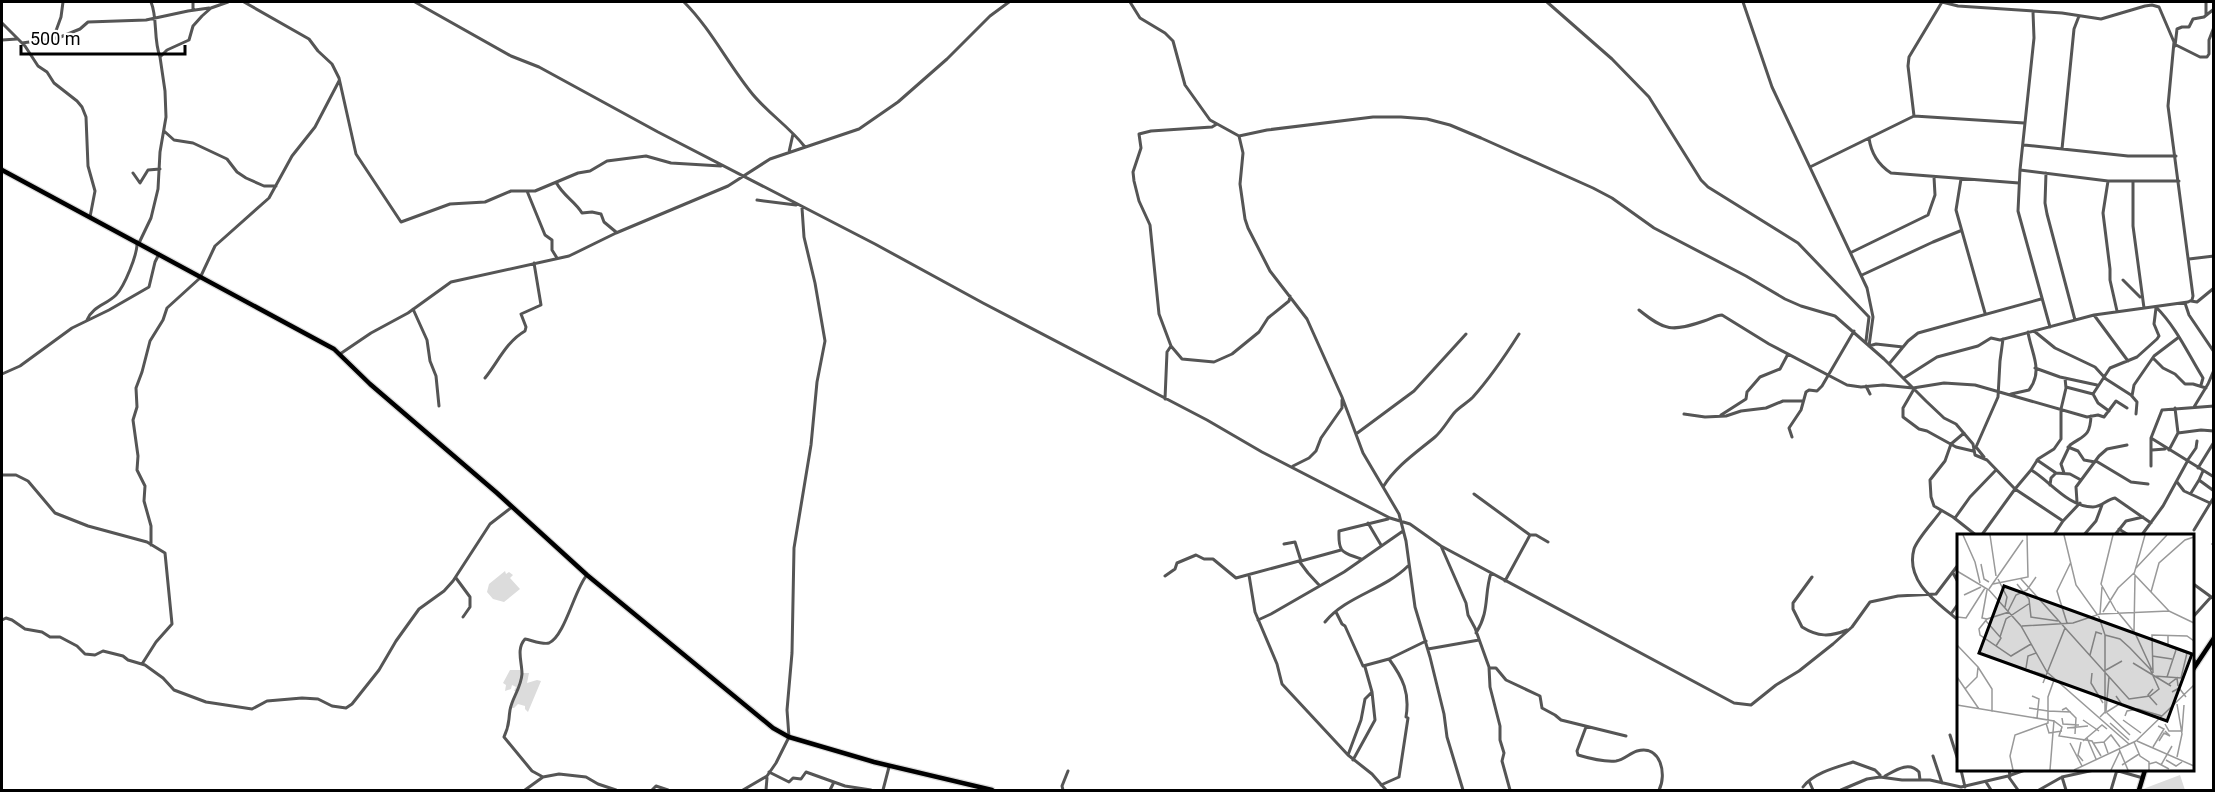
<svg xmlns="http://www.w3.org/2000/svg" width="2215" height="792" font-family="Roboto,sans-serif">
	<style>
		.green { fill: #dcdcdc }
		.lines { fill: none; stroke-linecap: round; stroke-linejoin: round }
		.major-casing { stroke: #dbdbdb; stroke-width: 7 }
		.minor { stroke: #555; stroke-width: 3 }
		.major { stroke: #000; stroke-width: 4.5 }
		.inset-road { fill: none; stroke: #999; stroke-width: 1.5 }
		.view { fill: #000; fill-opacity: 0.15; stroke: #000; stroke-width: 3 }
		.inset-edge { fill: none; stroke: #000; stroke-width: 3 }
	</style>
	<rect width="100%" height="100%" fill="#fff"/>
	<path class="green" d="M505,571L506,574L509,572L513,575L510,578L520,589L504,602L493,599L487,592L489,584Z
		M510,670H520L522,675V673H529L527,683L537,680L541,681L528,712L525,709V706L518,704L514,708H511L517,695L519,683L516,691H514L516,687L512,685L511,689L505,691L506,685L503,683Z
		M2180,775L2185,790H2144L2143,789Z"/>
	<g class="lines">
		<g class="major-casing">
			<path id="major" d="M2,170L334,349L370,384L497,493L587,575L773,728L789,737L874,762L992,790
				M2192,671L2214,638
				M2139,790L2145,770"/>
		</g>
		<path class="minor" d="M151,2C158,19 153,38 160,57
			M193,2V10
			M244,2L309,39L318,51L332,64L339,78L356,154L401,222L450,204L485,202L511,191H535L578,173L590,171L607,161L646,156L671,163L721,166
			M415,2L511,56L539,67L658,132L875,244L983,303L1207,420L1262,452L1390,518L1410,524L1441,546L1734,703L1751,705L1776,685L1799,671L1833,644L1852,627L1870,602L1898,596L1936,594L1958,565
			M684,2C710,28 727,62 750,91C766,112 789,126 805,147
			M1130,2L1140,18L1165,33L1173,41L1185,85L1210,120L1239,136L1243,153L1240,184L1245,219L1248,228L1270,271L1307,319L1342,397L1363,453L1399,514L1406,541L1415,607L1430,657L1444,714L1447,737L1463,790
			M1547,2L1612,59L1649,97L1701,180L1708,187L1798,243L1869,317L1866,341
			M1743,2L1772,87L1867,288L1873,317L1869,346L1876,344L1903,347
			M2033,12L2034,38L2020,170L2018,211L2050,327
			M2206,15V2
			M2,23L25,46L38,66L47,72L54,83L77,101L82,107L86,117L88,166L95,191L90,217
			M53,39L61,17L63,2
			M2,40L17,39
			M22,43L58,38L80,29L88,22L146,20L188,11L209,8
			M2176,45L2200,57H2207L2209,54V40L2214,27
			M2175,46L2177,29L2182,27H2189L2193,19L2204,17L2214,9
			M1914,116L1908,66L1909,57L1942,2
			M164,131L174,140L193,143L227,159L237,172L246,178L264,186H276
			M1239,136L1267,130L1373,117H1401L1427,119L1450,125L1481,138L1593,188L1612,198L1654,228L1746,276L1785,299L1801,306L1835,316L1884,359L1926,401L1944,418L1956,424L1973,444L1975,455L1987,460L2015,489L1981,536
			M1869,138C1871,153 1877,164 1891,173L2019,183
			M2024,145L2128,156H2176
			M2062,149L2074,29L2079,16
			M789,152L793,134
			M1810,167L1914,116L2024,123
			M2020,170L2108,181H2179
			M133,173L140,183L148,170L160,169
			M2046,173L2045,203L2047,214L2075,320
			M1961,179L1956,210L1985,313
			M2108,181L2103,213L2110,269V280L2117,311
			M556,182C563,196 575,201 582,213L592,212L601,214L604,222L616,232
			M2133,182V226L2144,308
			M527,191L545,235L552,240V250L557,258
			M757,200L796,205
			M139,243L151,218L158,189L160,152L166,117L165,91L160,57L167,50L189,40L193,26L202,16L211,8L228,2
			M1852,252L1928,215L1935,195L1934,177
			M2189,259L2214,256
			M1862,275L1933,242L1960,231
			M2123,280L2140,297
			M2191,301L2197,302L2214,288
			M2185,303L2189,315L2214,352
			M2156,307C2177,328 2188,354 2203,378L2201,385
			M413,309L427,340L430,361L436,376L439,406
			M1639,310C1665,331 1672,332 1704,321C1711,319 1716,315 1722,315L1769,344L1847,385L1861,387L1883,385L1913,388L1944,383L1975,385L2087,417L2098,415L2104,417L2116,401L2127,408
			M2094,315L2128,361
			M87,320C93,306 106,305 116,295C124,287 138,254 137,242
			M2034,331L2055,348L2095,367L2106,379L2131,395L2137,402L2136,414
			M1171,346L1182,359L1214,362L1232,354L1259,332L1268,318L1289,301L1290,296
			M340,354L371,333L408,313L451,282L569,256L616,233L728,186L770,159L859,129L898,102L947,59L990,16L1009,2
			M2153,358L2163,368L2175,374L2185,384H2193L2206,388
			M1889,364L1908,341L1918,333L2041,299
			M2035,368L2060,377L2097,385
			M2,374L20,366L72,328L109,310L149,287L155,262L159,254
			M485,378C498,362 506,342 525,331L526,327L521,314L541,305L534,263
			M1904,378L1937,357L1978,346L1991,338L2000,340L2094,315L2188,302L2192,300L2193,296L2168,106L2174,42L2159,7L2152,5L2145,6L2101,19L2062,13L1958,6L1942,2
			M1866,386L1870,394
			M2066,387L2093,394L2098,403L2109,411
			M1914,389L1903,408V417L1919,429L1927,431L1956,447L1973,451
			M2011,394L2029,390C2044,370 2031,353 2028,332
			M2093,394L2110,368L2137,357L2157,339L2159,336L2154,324L2156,308
			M2132,396L2134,385L2154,356L2179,337
			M1165,399L1167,352L1171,346L1159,314L1150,225L1139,201L1134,181L1133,172L1141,148L1139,134L1151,131L1212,127L1217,124
			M2194,407L2208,384L2214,370
			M2175,408L2178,433L2201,430L2214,431
			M1684,414L1705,417L1726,416L1741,411L1766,408L1783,401H1802
			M1721,415L1746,399L1747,392L1760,377L1780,369L1788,354
			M1964,433L1951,444L1945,461L1930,480L1931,497L1934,506L1953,517L1977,536
			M1356,434L1414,391L1466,334
			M1792,437L1789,428L1801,410L1806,392L1809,390L1817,391L1822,386L1854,331
			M2151,438L2214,477
			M1976,447L1998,397L2000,361L2003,339
			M1976,447L1984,457
			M2068,447L2078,451L2084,460L2095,462
			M2152,450L2165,449
			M2169,450L2178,433
			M2037,460L2056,473
			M2096,461L2131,482L2148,484
			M2187,461L2196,448L2197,441
			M1293,466L1309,458L1316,451L1321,438L1342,408V400
			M2151,466V438L2162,410L2214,406
			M2198,468L2214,442
			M2031,470L2038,459L2054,449L2061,439V409L2066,388L2065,378
			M2203,471L2199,480L2214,491
			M2064,473L2061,464L2070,445C2084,435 2090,437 2091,416
			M2,475H16L28,481L55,513L88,526L147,542L165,553L172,624L156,642L142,664
			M2177,482L2184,491L2210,503
			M2050,485L2051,478L2056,473L2070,474L2081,480
			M1383,487C1396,466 1417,452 1435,437C1443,430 1448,420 1455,412C1461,406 1467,403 1473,397C1490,378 1505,356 1519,334
			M2191,493L2199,480
			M1474,494L1530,535L1505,581
			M2077,502L2076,487L2099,456L2107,449L2127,445
			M1941,511C1934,521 1917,539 1914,549C1905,582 1937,602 1958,620
			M1955,518L1970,497L1996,470
			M2063,521L2015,489L2031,470C2050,481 2068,507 2093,507C2102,507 2107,499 2115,498L2151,523
			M1368,523L1381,545
			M2119,529L2130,536
			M2194,530L2214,497
			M1530,535H1536L1548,542
			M2053,536L2063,521L2080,503
			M2083,536L2096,521L2102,505
			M2114,536L2126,521L2143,517
			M2141,536L2163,506L2187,462
			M1284,544L1295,542L1301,561L1341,550
			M2213,544L2214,543
			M151,545V526L144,501L145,486L137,470L138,456L133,420L137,407L136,388L142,372L150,341L163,320L167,308L200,278L215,246L269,198L292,156L315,127L339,81
			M1441,546L1466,603L1468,615L1475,628L1489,667L1490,687L1500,726V740L1504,753L1502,761L1510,790
			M1361,559C1343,552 1338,554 1339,531L1388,519
			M1953,573L1958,582
			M1249,575L1255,612L1277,664L1282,684L1348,755L1372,774L1386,790
			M1165,576L1175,569L1177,563L1196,555L1204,559H1213L1236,578L1299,561L1308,573L1319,585
			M1812,577L1793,603V609L1802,627C1818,637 1830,637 1847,630
			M456,578L470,597V607L463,617
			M2192,583L2214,599
			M1336,612L1342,624L1345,626L1363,666L1389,659L1426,641
			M1951,614L1958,604
			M2192,618L2211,597
			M2,620L6,618L12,620L25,629L42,632L50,637H60L77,646L85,654L95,655L103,651L123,656L128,660L145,665L163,678L174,690L206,702L252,709L267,701L302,698L318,699L332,706L346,708L352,704L379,670L396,641L419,609L444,591L453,581L490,524L512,507
			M1258,620L1271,614L1344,572L1403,531
			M1325,622C1346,596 1384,590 1408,566
			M1476,633C1490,611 1484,594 1491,573
			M1428,649L1479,640
			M2192,659L2198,663
			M1489,668H1496L1506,680L1540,696L1542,708L1555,715L1561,720L1626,736
			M1586,727L1577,751L1578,755C1588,758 1605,762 1616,761C1624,760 1630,753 1637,751C1661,744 1667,775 1659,790
			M1950,735L1958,760
			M1348,755L1361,720L1365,699L1372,692
			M1933,756L1942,783
			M1353,760L1375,720L1372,692L1365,667
			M1961,770L1965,787
			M2009,770L2010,776
			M2115,770L2143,778
			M769,772L789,782L793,778L801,779L806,772L845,786L871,790
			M1885,776C1896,770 1909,761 1919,772L1920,780
			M2008,776L2018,790
			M543,777L532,771L504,737C510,724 508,723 510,710C512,698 521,688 522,674C522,662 516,649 525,639C531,640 543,645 549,643C565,636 575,588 587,575
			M2062,777L2066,790
			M1809,781L1813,790
			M1986,782L1991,790
			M1381,785L1399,777L1408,718L1406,717C1410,693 1403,678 1389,659
			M1803,787C1813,773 1837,767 1853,762L1875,770L1880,775
			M525,790L543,777L559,774L586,777L598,784L616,790
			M652,790L656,786L668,790
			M743,790L767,776L776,763L789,737L787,710L792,653L794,548L811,445L817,382L825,341L815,283L804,237L802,208
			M766,790L767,778
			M830,790L834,782
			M883,790L889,767
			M1063,790L1062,786L1068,771
			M1841,790L1867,779L1880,777L1902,780H1930L1961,787L2008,776L2025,770
			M2039,790L2062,777L2094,770
			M2111,790L2117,770"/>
		<use href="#major" class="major"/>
	</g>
	<g transform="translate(1957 534)">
		<rect width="237" height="237" fill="#fff"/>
		<path class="inset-road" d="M6,1L18,28L23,49M33,1L39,42M107,1L119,51L142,83L148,101V178L143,183M156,1L144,50L159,77M188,1L177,40L212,77M24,30L27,45L32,48M179,34L210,1M0,37L32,56L64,92L90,138L172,210M41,45L50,63L48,73M64,45L172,165L193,162L202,155L193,135L173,114L163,105L148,101M36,50L71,43L70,1M60,50L72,65L74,83L101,87M32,55L66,6M194,58L202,29L228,6L237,3M7,61L24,53M51,77L59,61L70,56L79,43M160,77L178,99L195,136M52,78L30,85L22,95L23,101L54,122L74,110M146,78L161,54L177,39M143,80L212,77L237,89M0,83L9,84L28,54M30,85L25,84L30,56M29,87L44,104L39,112M110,89L100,57L114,28M65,92L116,89L143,80L145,53M177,97L178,42M43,103L49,85L73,69M0,111L21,133L20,143L8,155M133,121L139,98L145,100M195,122L215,125M176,129L214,152M21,133L35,155V178M69,134L71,122L79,119M67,135L88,141M149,136L165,127M135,139L134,149L146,169M196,139L195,101L230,102L237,107M197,142L224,144L230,119L211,112V102M0,143L22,175M210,143L219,116M86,149L108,94M212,150L220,144L221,152M196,155L191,161L200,171M215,158L222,154L229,163M75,162L82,165L80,184M0,171L97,187L105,193L102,202L135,207L144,222M72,174L91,177M105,176L109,174L119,184L118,200M91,177L114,178M149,177L152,143M148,179L164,169L159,162M150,179L173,201M168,182L170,177L181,175L205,182M105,184L106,190L122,191M126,186L142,197M166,186L184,199M89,189L92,199L105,197M153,189L172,206M208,190L212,197H225L227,171M110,194L131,192M130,204L139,225M126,207L145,191L150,195M179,207L237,151M180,207L237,232M202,207L207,199L213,202L208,197M124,208L121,221L126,227M147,208L154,201L163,213M177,208L183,222L192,228V236M113,209L125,232M137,209L147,208L151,219M196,213L207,195L201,192M162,215L171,236M220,223L225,200L220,170M209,226L219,232L225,228M192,230L199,228L212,235M165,231L182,220M204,231L215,212M56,236L53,222L58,201L91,189V163L97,146M93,236L97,186M117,236L179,207M154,236L163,217"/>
		<path class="view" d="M47,52L235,120L210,187L22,119Z"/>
		<rect width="237" height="237" class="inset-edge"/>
	</g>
	<rect width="2215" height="792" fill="none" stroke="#000000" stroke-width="6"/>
	<path d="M21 45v9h164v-9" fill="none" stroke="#000000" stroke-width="3"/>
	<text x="30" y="45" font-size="18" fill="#000000" stroke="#ffffff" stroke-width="4.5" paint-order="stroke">500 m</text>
</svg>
